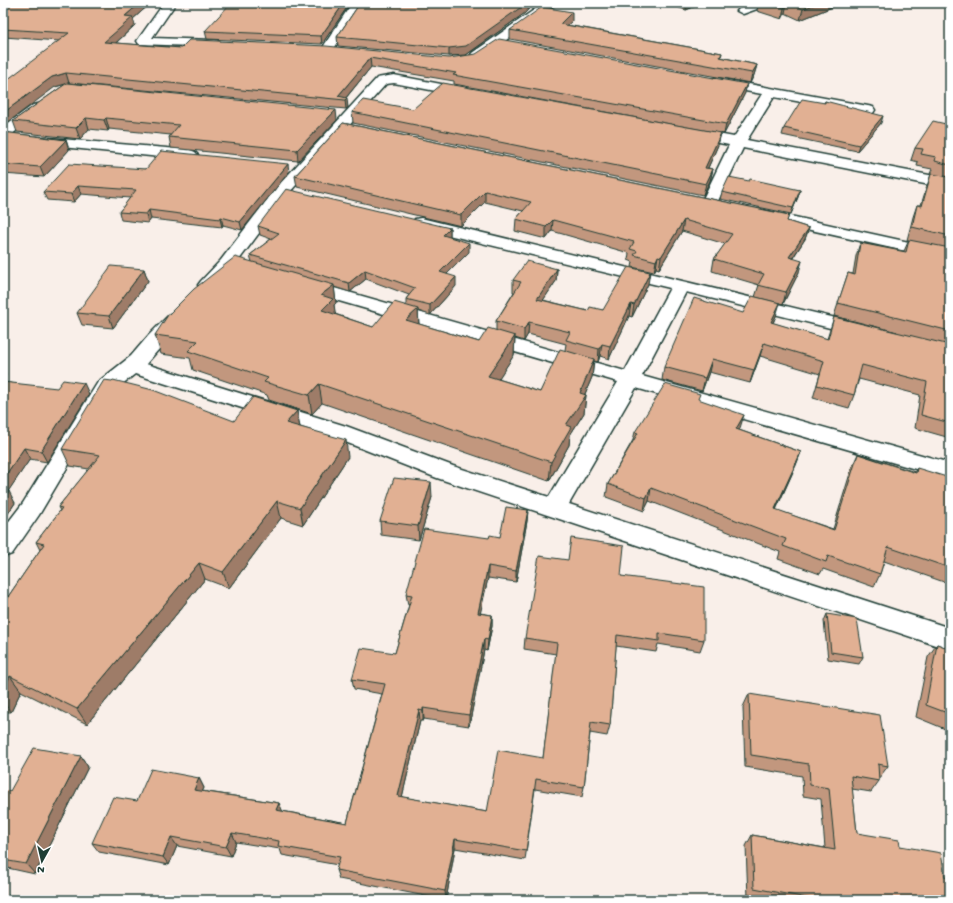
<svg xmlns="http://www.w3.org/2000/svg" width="953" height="903" font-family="'Gochi Hand',sans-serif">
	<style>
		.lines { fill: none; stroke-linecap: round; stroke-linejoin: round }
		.street-casing { stroke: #1f3d34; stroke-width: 3 }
		.street { fill: #fff; fill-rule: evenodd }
		.wall { fill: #c2977e; stroke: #1f3d34; fill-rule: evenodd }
		.shaded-wall { fill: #9e7b67; stroke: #1f3d34 }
		.building { fill: #e1b093; stroke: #1f3d34 }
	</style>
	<rect width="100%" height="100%" fill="#f9efe9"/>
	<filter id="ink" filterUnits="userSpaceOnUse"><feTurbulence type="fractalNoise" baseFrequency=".025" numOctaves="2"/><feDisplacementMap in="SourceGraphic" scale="8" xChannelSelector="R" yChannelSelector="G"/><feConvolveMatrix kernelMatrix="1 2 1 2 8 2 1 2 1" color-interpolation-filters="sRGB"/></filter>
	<g filter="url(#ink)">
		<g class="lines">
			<g class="street-casing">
				<path id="street" d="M164,3H176L152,38L215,40L219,41L221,44L219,47L139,44L137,41Z
					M352,3H364L331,53H323L321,50Z
					M544,3H557L480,59H472L470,56L472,53Z
					M754,3H770L768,5L743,14L737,11L739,9Z
					M394,75L467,89L472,90L474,93L472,96L467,97L394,83L386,84L289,193L233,268L213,289L207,290L201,289L198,285L201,281L221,260L277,187L377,78Z
					M717,78L868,106L873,107L875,110L873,113L868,114L774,97L747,140L950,179V189L743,148L717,203L715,206L709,208L703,206L701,203L729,145L685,136L683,133L685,130L690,129L734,137L762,94L712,85L710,82L712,79Z
					M38,104L43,105L45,108L43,111L8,137L3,138V127L33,105Z
					M37,137L190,150L195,152L198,155L195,158L190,160L32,144L30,141L32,138Z
					M758,209L950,251V261L752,217L750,214L752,211Z
					M421,218L869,326L872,330L869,334L862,336L686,292L642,376L950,463V479L636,388L569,504L950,628V650L437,478L330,436L135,374L112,392L39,515L12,554L3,557V529L23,503L98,382L131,356L149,335L170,314L177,312L184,314L186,318L146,364L346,426L453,466L549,497L618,382L301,290L298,286L301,282L307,281L313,282L625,371L670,288L415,227L413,223L415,219Z"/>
			</g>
			<use href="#street" class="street"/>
		</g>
		<path class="wall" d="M3,3H151L133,19L135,25L116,43L181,48L189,40L745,93L724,134L454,84V81L371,67L346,98L348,108L346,109L69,83L55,87L59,41L4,37L3,38Z
			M350,3L322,44L207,39L205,31Z
			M360,3H534L525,13L466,55L449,56L338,46L337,37Z
			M664,3H703L686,10Z
			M735,3H750L743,6Z
			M758,3H842L800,20L785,13L782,19L757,11Z
			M572,21L567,25L722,53L721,57L757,65L754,75L750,83L510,39V30Z
			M67,83L337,120L298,161L171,148L169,137L171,135L109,129L108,131L89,129L80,139L17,132L13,121Z
			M825,101L881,123L857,151L782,135L784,128L824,103Z
			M413,109L721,133L718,145L708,168L713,169L710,181L703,195L353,123L352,112Z
			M343,123L789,215L787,221L809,228L805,239L793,258L799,272L783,304L755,297L759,285L712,271L714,259L725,244L682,231L659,269L656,268L654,272L632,267L633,262L628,260L629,253L552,231L546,239L515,231L516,219L523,211L485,202L461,226L297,187L295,176Z
			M950,125V438L915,428L920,395L859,379L854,395L849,408L813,398L820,374L760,356L750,383L709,372L702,391L662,380L664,367L743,313L776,316L773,323L827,339L834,317L897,332L834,316L848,273L853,274L856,256L860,243L904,251L909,240H907L913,217L917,205H921L927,186L931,174H930L932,169L917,166L918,162L911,160L915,148Z
			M3,132L66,140L69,150L44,177L3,174Z
			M146,169L289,172L242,230L223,225L222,227L151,219L148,223L121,220L119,212L130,198L81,194L74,202L47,200L43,192Z
			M800,190L798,197L791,214L720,199L722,192Z
			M258,226L450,228V237L469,252L447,274L456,286L430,315L418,311L419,324L479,342L496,331V321L514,292H513V280L557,269L556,281L543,300L588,311L603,310L648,284L632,317L629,316L609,359L600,356L598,362L594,361L592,377L585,394L586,395L584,413L570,435L569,445L549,481L322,403L312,414L269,400L267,395L193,370L190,358L161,354L155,335L252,262L250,255L271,239L260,235ZM366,279L409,295L406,299V305L373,327L335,314L334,305L336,303L334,287L350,292ZM528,334L566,344L565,350L540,392L498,379L514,355L515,338L524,341Z
			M144,269L148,281L113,328L82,325L77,313Z
			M3,382L89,394L47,462L30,459L8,491L15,503L3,521Z
			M698,400L740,428L739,430L801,452L796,465L776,510L833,529L852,467L858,454L915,472L917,468L948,536L950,537V578L947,577L944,582L884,561L880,574L874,587L823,569L820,574L778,559L780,552L649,501L644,511L606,497L608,484L633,440L635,432Z
			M297,411L300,427L348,457L303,525L281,518L229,588L205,579L87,724L21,691L11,712H3V604L40,550L36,542L60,511L58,507L89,469L70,466L62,449Z
			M432,497L419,540L381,535L380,521Z
			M528,510L527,521L516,582L488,578L480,613L492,615V626L487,651L484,650L469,726L424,719L423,721H420L402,797L487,812L543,758L556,654L524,649L525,638L621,576L704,640L700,651L658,644L656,652L616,646L610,725L607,736L590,733L584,787L582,797L535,789L525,860L455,848L446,900L339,879L336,870L338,865L282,855L280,849L236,842L231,856L177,846L169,865L99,852L92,843L137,801L199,778L204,788L202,791L279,803L282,811L347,823L382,694L354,689L352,679L395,653L409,605H408L406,594L489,538L500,537Z
			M827,614L863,657L859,664L828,659L824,621Z
			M937,644L950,649V731L916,717L928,657Z
			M749,694L888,766L879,778V781L871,792L852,789L857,833L900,846L950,900H757L748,898L746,846L752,835L825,848L821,799L803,796L802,776L745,767L743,707Z
			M81,756L88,767L35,874L3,867V790L10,791Z"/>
		<path class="shaded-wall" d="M140,3H151L133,19L135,25L107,51L104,42L125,16Z
			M344,3H350L322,44L321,36Z
			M527,3H534L525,13L466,55L449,56V48Z
			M687,3H703L686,10Z
			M744,3H750L743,6Z
			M787,3L785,13L782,19L784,8Z
			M818,3H842L800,20L803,9Z
			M572,12V21L559,33L560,24Z
			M370,58L371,67L344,100L338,96Z
			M757,65L754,75L750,83L752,73Z
			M66,73L69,83L55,87L3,126V113L52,77Z
			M747,84L745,93L724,134L726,124Z
			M347,98L348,108L346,109L345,100Z
			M336,110L337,120L298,161L297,150Z
			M883,116L881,123L857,151L859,145Z
			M86,118L89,129L80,139L76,128Z
			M106,118L109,129L108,131L104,120Z
			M721,133L718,145L703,179L705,168Z
			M66,140L69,150L44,177L40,167Z
			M288,164L289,172L242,230L240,222Z
			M713,169L710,181L703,195L706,184Z
			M78,186L81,194L74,202L71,194Z
			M800,190L798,197L791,214L793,208Z
			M485,191V202L461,226V215Z
			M149,210L151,219L148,223L146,214Z
			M221,217L223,225L222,227L220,219Z
			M553,220L552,231L546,239V227Z
			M684,220L682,231L659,269L661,257Z
			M450,228V237L443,244V235Z
			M809,228L805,239L786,268L789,257Z
			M469,243V252L440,281V272Z
			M658,256L656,268L654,272L656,261Z
			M802,261L799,272L783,304L786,292Z
			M144,269L148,281L113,328L109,316Z
			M557,269L556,281L536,311L537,299Z
			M365,270L366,279L350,292L349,283Z
			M650,272L648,284L632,317L634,305Z
			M456,277V286L430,315V305Z
			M334,285L336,303L334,305L336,317L322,310L321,295Z
			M780,303L776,316L767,335L771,322Z
			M631,304L629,316L609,359L610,346Z
			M418,309L419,327L406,320Z
			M529,322L528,334L524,341V329Z
			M515,336L514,355L488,395V376Z
			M764,343L760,356L750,383L754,370Z
			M602,344L600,356L598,362L599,349Z
			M594,359L592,377L582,401L586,395L584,413L570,435L569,445L549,481L551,462Z
			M712,359L709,372L702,391L705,378Z
			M3,368L6,375L3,379Z
			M84,383L89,394L47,462L41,451Z
			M319,384L322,403L312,414L309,395Z
			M297,411L300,428L286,423Z
			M744,415L740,428L732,442L736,429Z
			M346,440L348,457L303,525L300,508Z
			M24,448L30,459L3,499V479Z
			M801,452L796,465L770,522L775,509Z
			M431,482L432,497L419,540L418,526Z
			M651,488L649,501L644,511L646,498Z
			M9,491L15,503L3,521V500Z
			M277,501L281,518L229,588L223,572Z
			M528,510L527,521L516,582V571Z
			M199,563L205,579L87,724L77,709Z
			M488,566V578L478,624V613Z
			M492,615V626L487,651L488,640Z
			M484,639V650L469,726V715Z
			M10,676L21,691L11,712L3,702V689Z
			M423,708L424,719L423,721Z
			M419,710L420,721L400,806L398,796Z
			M81,756L88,767L35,874L26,864Z
			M199,778L204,788L199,799L194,790Z
			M279,803L283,812L276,810Z
			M232,833L236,842L231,856L226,847Z
			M171,837L177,846L169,865L163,857Z
			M455,839V848L446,900L445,891Z"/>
		<path class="building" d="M3,3H140L125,16L133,17L104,42L181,48L189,40H196L326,46L449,58L476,54L499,39L747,84L726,124L453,75L456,73L370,58L338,96L347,98L345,100L66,73L52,77L3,113V83L69,33L3,29Z
			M231,3H344L321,36L205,31Z
			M360,3H527L466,46L449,48L337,37Z
			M769,3H787L784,8Z
			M790,3H818L803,9Z
			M542,7L572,12L560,24L722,53L720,57L757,65L752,73L510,30Z
			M67,83L336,110L297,150L169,137L179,125L106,118L104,120L86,118L76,128L13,121Z
			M443,83L721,133L705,168L713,169L706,184L352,112L363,100L413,109Z
			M802,99L825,103V101L829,102L883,116L859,145L784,128Z
			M933,121L950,125V165L935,161L936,157L921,154L923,149L915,148Z
			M343,123L789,215L787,221L809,228L789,257L802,261L786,292L758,285L764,274L714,259L732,234L684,220L661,257L658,256L656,261L634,255L637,251L630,249L634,242L553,220L546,227L516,219L531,202L485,191L461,215L295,176Z
			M3,132L66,140L40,167L3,164Z
			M161,151L288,164L240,222L221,217L220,219L149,210L146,214L119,212L136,190L78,186L71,194L43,192L69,164L146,169Z
			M931,174L950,177V236L912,227L917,205L922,206Z
			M729,177L749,181L750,179L800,190L793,208L722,192Z
			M286,189L450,228L443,235L469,243L440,272L456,277L430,305L406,299L415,288L365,270L349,283L250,255L279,233L258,226Z
			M909,240L950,248V331L838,303L848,273L855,275L860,243L906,252Z
			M235,257L334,285L321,295L333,299L322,310L373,327L394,302L418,309L406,320L479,342L488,328L515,336L488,376L540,392L560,349L594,359L580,393L586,395L566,425L571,427L551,462L319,384L309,395L264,382L268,378L188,351L198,341L155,335L168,315L194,289Z
			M527,261L557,269L537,299L588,311L590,307L603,310L628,267L650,272L634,305L631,304L610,346L602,344L599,349L566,340L570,332L529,322L524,329L496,321L521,282L513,280Z
			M111,266L144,269L109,316L77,313Z
			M752,296L780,303L771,322L828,339L834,317L950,345V423L921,415L927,382L862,365L854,395L817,385L824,361L764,343L754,370L712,359L705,378L664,367L694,298L743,313Z
			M63,380L84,383L41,451L24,448L3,479V382L57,388Z
			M104,380L112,381L113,380L153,390L234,421L253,397L297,411L286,423L346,440L300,508L277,501L223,572L199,563L77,709L10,676L3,689V604L44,544L36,542L62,508L58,507L100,455L62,449Z
			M665,384L700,394L698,399L744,415L736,429L801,452L775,509L834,530L858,454L916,473L917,468L950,478V529L948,536L950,537V568L888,547L880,574L828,556L826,562L783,546L786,539L651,488L646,498L608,484L638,433L635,432Z
			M394,478L431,482L418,526L380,521Z
			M3,491H9L3,500Z
			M506,507L528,510L516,571L488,566L478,613L492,615L488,640L484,639L469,715L423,708V711L419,710L398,796L487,812L498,750L543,758L557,643L525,638L539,556L568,560L571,538L624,546L621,576L704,587V640L659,633V641L617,635L610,725L591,722L584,787L536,779L526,851L455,839L445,891L336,870L340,857L278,846L279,841L232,833L226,847L171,837L163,857L92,843L113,797L137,801L151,769L199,778L194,790L279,803L276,810L347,823L385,684L352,679L361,648L395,653L412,595L406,594L424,529L489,538L490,535L500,537Z
			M827,614L857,619L863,657L831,652Z
			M937,644L950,649V714L926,705Z
			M749,694L880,715L888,766L878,764L879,781L851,776L857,833L899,840L900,846L941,853L945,877L950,878V900H818L754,888L752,835L835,850L829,788L810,785L809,764L751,755Z
			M34,748L81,756L26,864L3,860V790L10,791Z"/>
	</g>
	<rect width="953" height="903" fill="none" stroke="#fff" stroke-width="16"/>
	<rect x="8" y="8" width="937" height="887" fill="none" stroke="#1f3d34" stroke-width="1.5" filter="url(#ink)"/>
	<g transform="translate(42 861) rotate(188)" stroke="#ffffff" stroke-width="3" paint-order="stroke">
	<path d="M0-3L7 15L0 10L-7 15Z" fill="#1f3d34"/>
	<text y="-6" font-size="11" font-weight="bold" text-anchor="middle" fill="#1f3d34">N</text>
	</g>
</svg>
